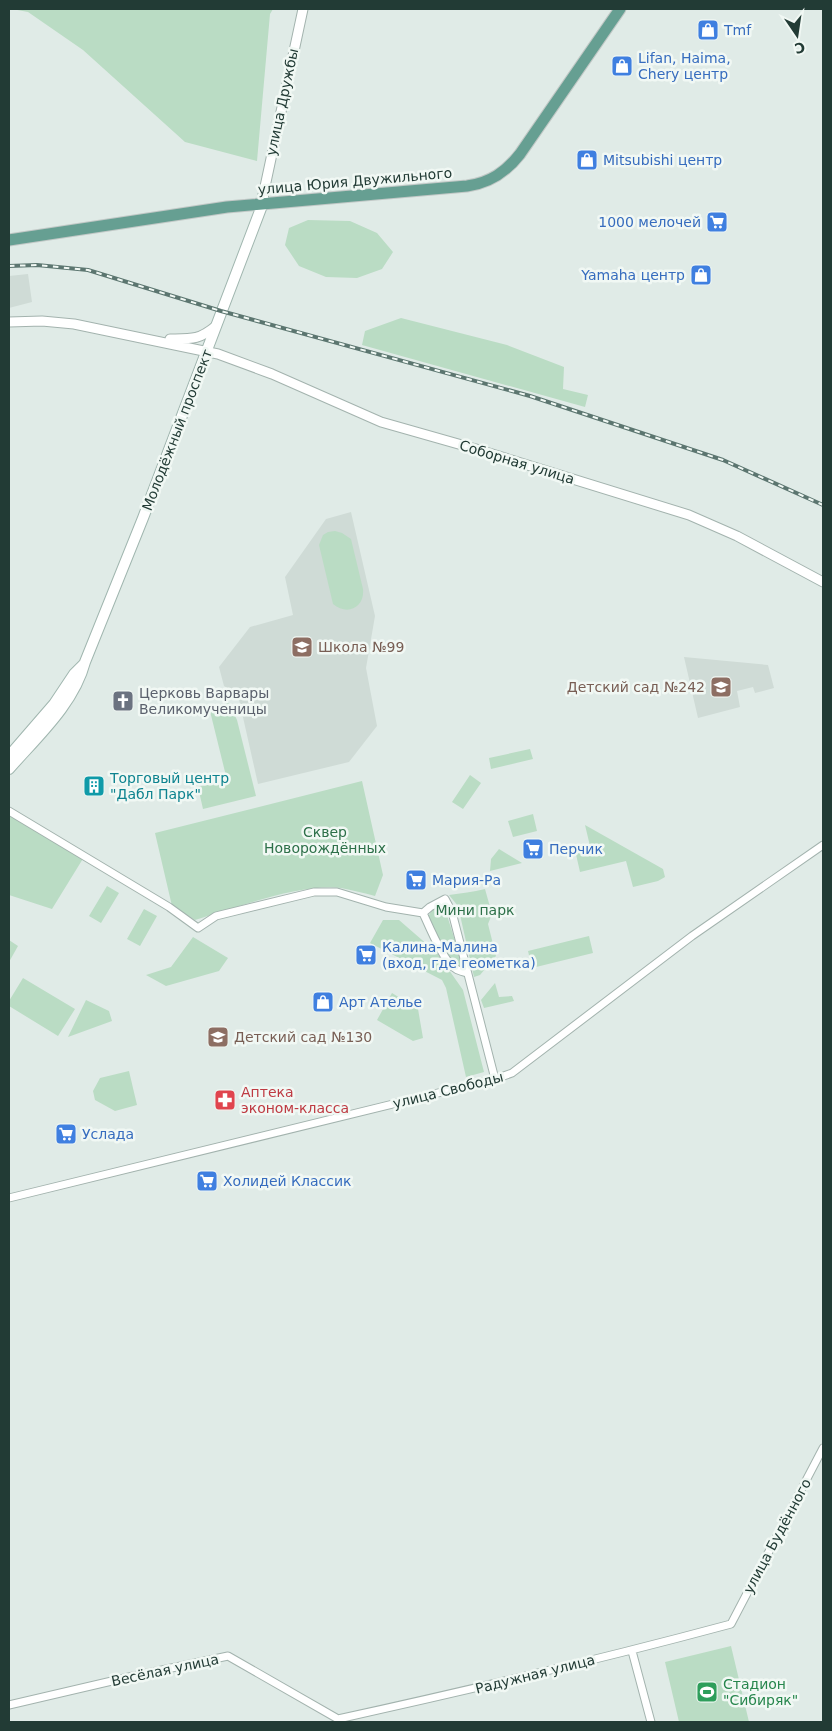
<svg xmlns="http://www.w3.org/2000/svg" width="832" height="1731" font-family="'DejaVu Sans',sans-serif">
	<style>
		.built { fill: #cfdbd6 }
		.green { fill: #badcc4 }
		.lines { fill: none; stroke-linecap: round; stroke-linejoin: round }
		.minor-casing { stroke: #a3b3ae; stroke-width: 9 }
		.tertiary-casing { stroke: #a3b3ae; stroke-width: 11 }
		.secondary-casing { stroke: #a0b6af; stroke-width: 12 }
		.primary-casing { stroke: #c1c8c6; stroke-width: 13 }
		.minor { stroke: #fff; stroke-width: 7 }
		.tertiary { stroke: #fff; stroke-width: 9 }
		.secondary { stroke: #fff; stroke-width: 10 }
		.primary { stroke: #669f92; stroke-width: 11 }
		.rail-casing { stroke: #5c7670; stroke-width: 4 }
		.rail { stroke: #f1f8f4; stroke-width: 2; stroke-dasharray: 5.5; stroke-linecap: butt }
		.labels { text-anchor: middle; stroke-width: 5; stroke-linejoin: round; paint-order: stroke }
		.shop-label { font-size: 14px; fill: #366cbe; stroke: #f1f8f4; text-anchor: start }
		.street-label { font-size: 14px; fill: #223b35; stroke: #f1f8f4 }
		.education-label { font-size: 14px; fill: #785e54; stroke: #f1f8f4; text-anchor: start }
		.worship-label { font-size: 14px; fill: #5b616d; stroke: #f1f8f4; text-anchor: start }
		.culture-label { font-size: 14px; fill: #0d838f; stroke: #f1f8f4; text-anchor: start }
		.park-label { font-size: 14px; fill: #2d7049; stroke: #f1f8f4 }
		.health-label { font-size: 14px; fill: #be3a42; stroke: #f1f8f4; text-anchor: start }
		.leisure-label { font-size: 14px; fill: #27864d; stroke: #f1f8f4; text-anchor: start }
	</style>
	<rect width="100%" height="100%" fill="#e0ebe7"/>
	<path class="built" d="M28,274L32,302L9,308V276Z
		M351,512L375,616L366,668L377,726L349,762L258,784L238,695L224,686L219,667L250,627L293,615L285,577L326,519Z
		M684,657L768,665L774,688L755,693L753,687L737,691L740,707L698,718Z"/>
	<path class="green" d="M12,9H273L270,14L257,161L185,142L83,50L28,12Z
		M308,220L350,221L377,233L393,252L382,269L357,278L326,277L299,266L285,245L289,228Z
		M401,318L507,345L564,367L563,389L588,395L585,407L362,345L365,331Z
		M335,531L342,533L351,539L363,589C365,608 347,616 333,604L319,545L323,535L328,532Z
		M229,703L237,720L256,796L203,809L198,787L227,780L209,707Z
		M530,749L533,759L491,769L489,758Z
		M470,775L481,783L463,809L452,802Z
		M362,781L383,875L375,896C364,893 352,890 341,888C301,883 235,908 195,920L172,906L155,833Z
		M9,811L84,857L52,909L9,895Z
		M533,814L537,831L513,837L508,821Z
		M585,825L663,869L665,877L658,881L633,887L626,861L580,872L575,850L590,846Z
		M499,849L522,863L490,871L491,859Z
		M107,886L119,893L101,923L89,916Z
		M485,889L492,914L488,924L496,956L480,975L474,977L458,906L449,895C461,893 473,892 485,889Z
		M444,904L445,909L464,969L455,967L438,940L428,917L433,908Z
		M144,909L157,916L140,946L127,939Z
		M383,920H399L437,953L463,990L484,1072L466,1077L446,988L442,980L370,943Z
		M589,936L593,953L532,968L528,951Z
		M193,937L228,958L219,971L166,986L146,975L171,967Z
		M9,940L18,946L9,962Z
		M23,978L75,1009L58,1036L9,1006V1001Z
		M495,983L499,997L512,996L514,1001L484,1008L481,1000Z
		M392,993L418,1009L423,1038L413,1041L377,1020Z
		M86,1000L109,1011L112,1021L68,1037Z
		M129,1071L137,1105L115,1111L95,1100L93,1091L100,1078Z
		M731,1646L749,1722H679L665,1662Z"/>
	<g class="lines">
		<g class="minor-casing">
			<path id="minor" d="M9,811L169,907L198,928L216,916L314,892H337L386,907L423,913
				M423,913L430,907L445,899L452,912L495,1079
				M423,913C429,926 444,963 456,969C459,971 464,972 467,973
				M9,1198L495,1079L512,1073L692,936L823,845
				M632,1651L651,1722
				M9,1705L129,1677L228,1656L338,1719C470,1690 601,1659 731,1624L823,1448"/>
		</g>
		<g class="tertiary-casing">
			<path id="tertiary" d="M263,196L303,9
				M9,322L42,321L74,324L218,354L272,374L381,422L476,449L689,515L737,536L823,582
				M170,339C192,339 199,340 216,326"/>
		</g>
		<g class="secondary-casing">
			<path id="secondary" d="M9,756L54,704L74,674L84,664
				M9,769C37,737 74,704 85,662L143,518L263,203V196"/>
		</g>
		<g class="primary-casing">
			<path id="primary" d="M9,240L227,207L467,186C490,183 506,172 520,154L620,9"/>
		</g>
		<use href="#minor" class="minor"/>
		<use href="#tertiary" class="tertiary"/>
		<use href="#secondary" class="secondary"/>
		<use href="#primary" class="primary"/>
		<g class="rail-casing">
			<path id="rail" d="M9,266L37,265L88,270L221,311L530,396L723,460L823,505"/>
		</g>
		<use href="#rail" class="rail"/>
	</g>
	<defs>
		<g id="shop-square" transform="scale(1.125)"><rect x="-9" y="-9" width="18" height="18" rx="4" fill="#3f7fe0" stroke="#f1f8f4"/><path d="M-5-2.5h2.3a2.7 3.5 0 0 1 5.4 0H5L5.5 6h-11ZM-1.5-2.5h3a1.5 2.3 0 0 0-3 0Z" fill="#fff"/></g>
		<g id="supermarket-square" transform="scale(1.125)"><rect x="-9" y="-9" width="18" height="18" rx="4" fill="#3f7fe0" stroke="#f1f8f4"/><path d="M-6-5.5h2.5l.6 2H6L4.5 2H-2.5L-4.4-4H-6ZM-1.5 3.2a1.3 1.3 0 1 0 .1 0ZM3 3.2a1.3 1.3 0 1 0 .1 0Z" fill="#fff"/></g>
		<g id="school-square" transform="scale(1.125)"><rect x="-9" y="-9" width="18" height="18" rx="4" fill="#8d6e63" stroke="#f1f8f4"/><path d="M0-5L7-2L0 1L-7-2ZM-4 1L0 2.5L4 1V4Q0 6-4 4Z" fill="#fff"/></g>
		<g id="church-square" transform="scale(1.125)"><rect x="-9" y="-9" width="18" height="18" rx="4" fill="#6b7280" stroke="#f1f8f4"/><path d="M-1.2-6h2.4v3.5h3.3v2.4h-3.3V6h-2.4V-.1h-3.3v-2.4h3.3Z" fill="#fff"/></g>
		<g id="building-square" transform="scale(1.125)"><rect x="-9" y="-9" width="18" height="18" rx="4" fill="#0f9aa8" stroke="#f1f8f4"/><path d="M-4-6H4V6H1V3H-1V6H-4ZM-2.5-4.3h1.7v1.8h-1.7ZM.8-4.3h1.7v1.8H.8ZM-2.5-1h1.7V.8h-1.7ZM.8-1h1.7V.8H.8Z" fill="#fff"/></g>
		<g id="pharmacy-square" transform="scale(1.125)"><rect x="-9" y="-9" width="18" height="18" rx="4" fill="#e0444e" stroke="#f1f8f4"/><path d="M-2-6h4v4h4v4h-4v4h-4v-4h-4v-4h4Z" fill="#fff"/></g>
		<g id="stadium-square" transform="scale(1.125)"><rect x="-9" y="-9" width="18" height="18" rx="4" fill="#2e9e5b" stroke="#f1f8f4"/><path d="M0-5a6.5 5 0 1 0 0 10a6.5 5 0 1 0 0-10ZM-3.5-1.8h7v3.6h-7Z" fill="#fff"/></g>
	</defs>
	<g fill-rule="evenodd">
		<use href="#shop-square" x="708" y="30"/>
		<use href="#shop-square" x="622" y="66"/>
		<use href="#shop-square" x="587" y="160"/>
		<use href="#supermarket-square" x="717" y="222"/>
		<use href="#shop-square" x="701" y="275"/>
		<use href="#school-square" x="302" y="647"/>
		<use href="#school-square" x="721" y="687"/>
		<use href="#church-square" x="123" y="701"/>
		<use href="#building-square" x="94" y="786"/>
		<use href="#supermarket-square" x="533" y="849"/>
		<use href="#supermarket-square" x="416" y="880"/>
		<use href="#supermarket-square" x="366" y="955"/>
		<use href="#shop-square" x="323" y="1002"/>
		<use href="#school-square" x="218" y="1037"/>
		<use href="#pharmacy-square" x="225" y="1100"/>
		<use href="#supermarket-square" x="66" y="1134"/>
		<use href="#supermarket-square" x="207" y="1181"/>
		<use href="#stadium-square" x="707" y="1692"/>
	</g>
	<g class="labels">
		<g class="shop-label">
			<text x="724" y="35">Tmf</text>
			<text x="638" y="63">Lifan, Haima,<tspan x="638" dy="16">Chery центр</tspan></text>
			<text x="603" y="165">Mitsubishi центр</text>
			<text x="701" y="227" text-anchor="end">1000 мелочей</text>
			<text x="685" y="280" text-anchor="end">Yamaha центр</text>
			<text x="549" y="854">Перчик</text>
			<text x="432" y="885">Мария-Ра</text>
			<text x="382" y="952">Калина-Малина<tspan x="382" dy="16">(вход, где геометка)</tspan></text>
			<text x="339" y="1007">Арт Ателье</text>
			<text x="82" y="1139">Услада</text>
			<text x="223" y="1186">Холидей Классик</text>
		</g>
		<g class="street-label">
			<text transform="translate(282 102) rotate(-78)" y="5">улица Дружбы</text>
			<text transform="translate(355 181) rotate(-5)" y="5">улица Юрия Двужильного</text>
			<text transform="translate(177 430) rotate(-69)" y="5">Молодёжный проспект</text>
			<text transform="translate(517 462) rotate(17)" y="5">Соборная улица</text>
			<text transform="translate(448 1090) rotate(-14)" y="5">улица Свободы</text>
			<text transform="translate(777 1536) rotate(-62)" y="5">улица Будённого</text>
			<text transform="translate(165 1670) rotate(-12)" y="5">Весёлая улица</text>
			<text transform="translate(535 1674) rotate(-14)" y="5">Радужная улица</text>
		</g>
		<g class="education-label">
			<text x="318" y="652">Школа №99</text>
			<text x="705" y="692" text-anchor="end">Детский сад №242</text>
			<text x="234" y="1042">Детский сад №130</text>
		</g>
		<g class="worship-label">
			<text x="139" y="698">Церковь Варвары<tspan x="139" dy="16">Великомученицы</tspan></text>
		</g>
		<g class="culture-label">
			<text x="110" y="783">Торговый центр<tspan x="110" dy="16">"Дабл Парк"</tspan></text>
		</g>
		<g class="park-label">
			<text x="325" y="837">Сквер<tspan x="325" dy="16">Новорождённых</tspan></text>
			<text x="475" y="915">Мини парк</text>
		</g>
		<g class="health-label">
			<text x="241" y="1097">Аптека<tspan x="241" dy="16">эконом-класса</tspan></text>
		</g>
		<g class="leisure-label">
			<text x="723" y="1689">Стадион<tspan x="723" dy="16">"Сибиряк"</tspan></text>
		</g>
	</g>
	<rect width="832" height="1731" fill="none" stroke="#223b35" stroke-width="20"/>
	<g transform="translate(797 35) rotate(167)" stroke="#f1f8f4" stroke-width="4" paint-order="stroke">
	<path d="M0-4L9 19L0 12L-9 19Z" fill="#223b35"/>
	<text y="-8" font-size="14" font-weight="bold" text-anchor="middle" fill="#223b35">С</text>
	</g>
</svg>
